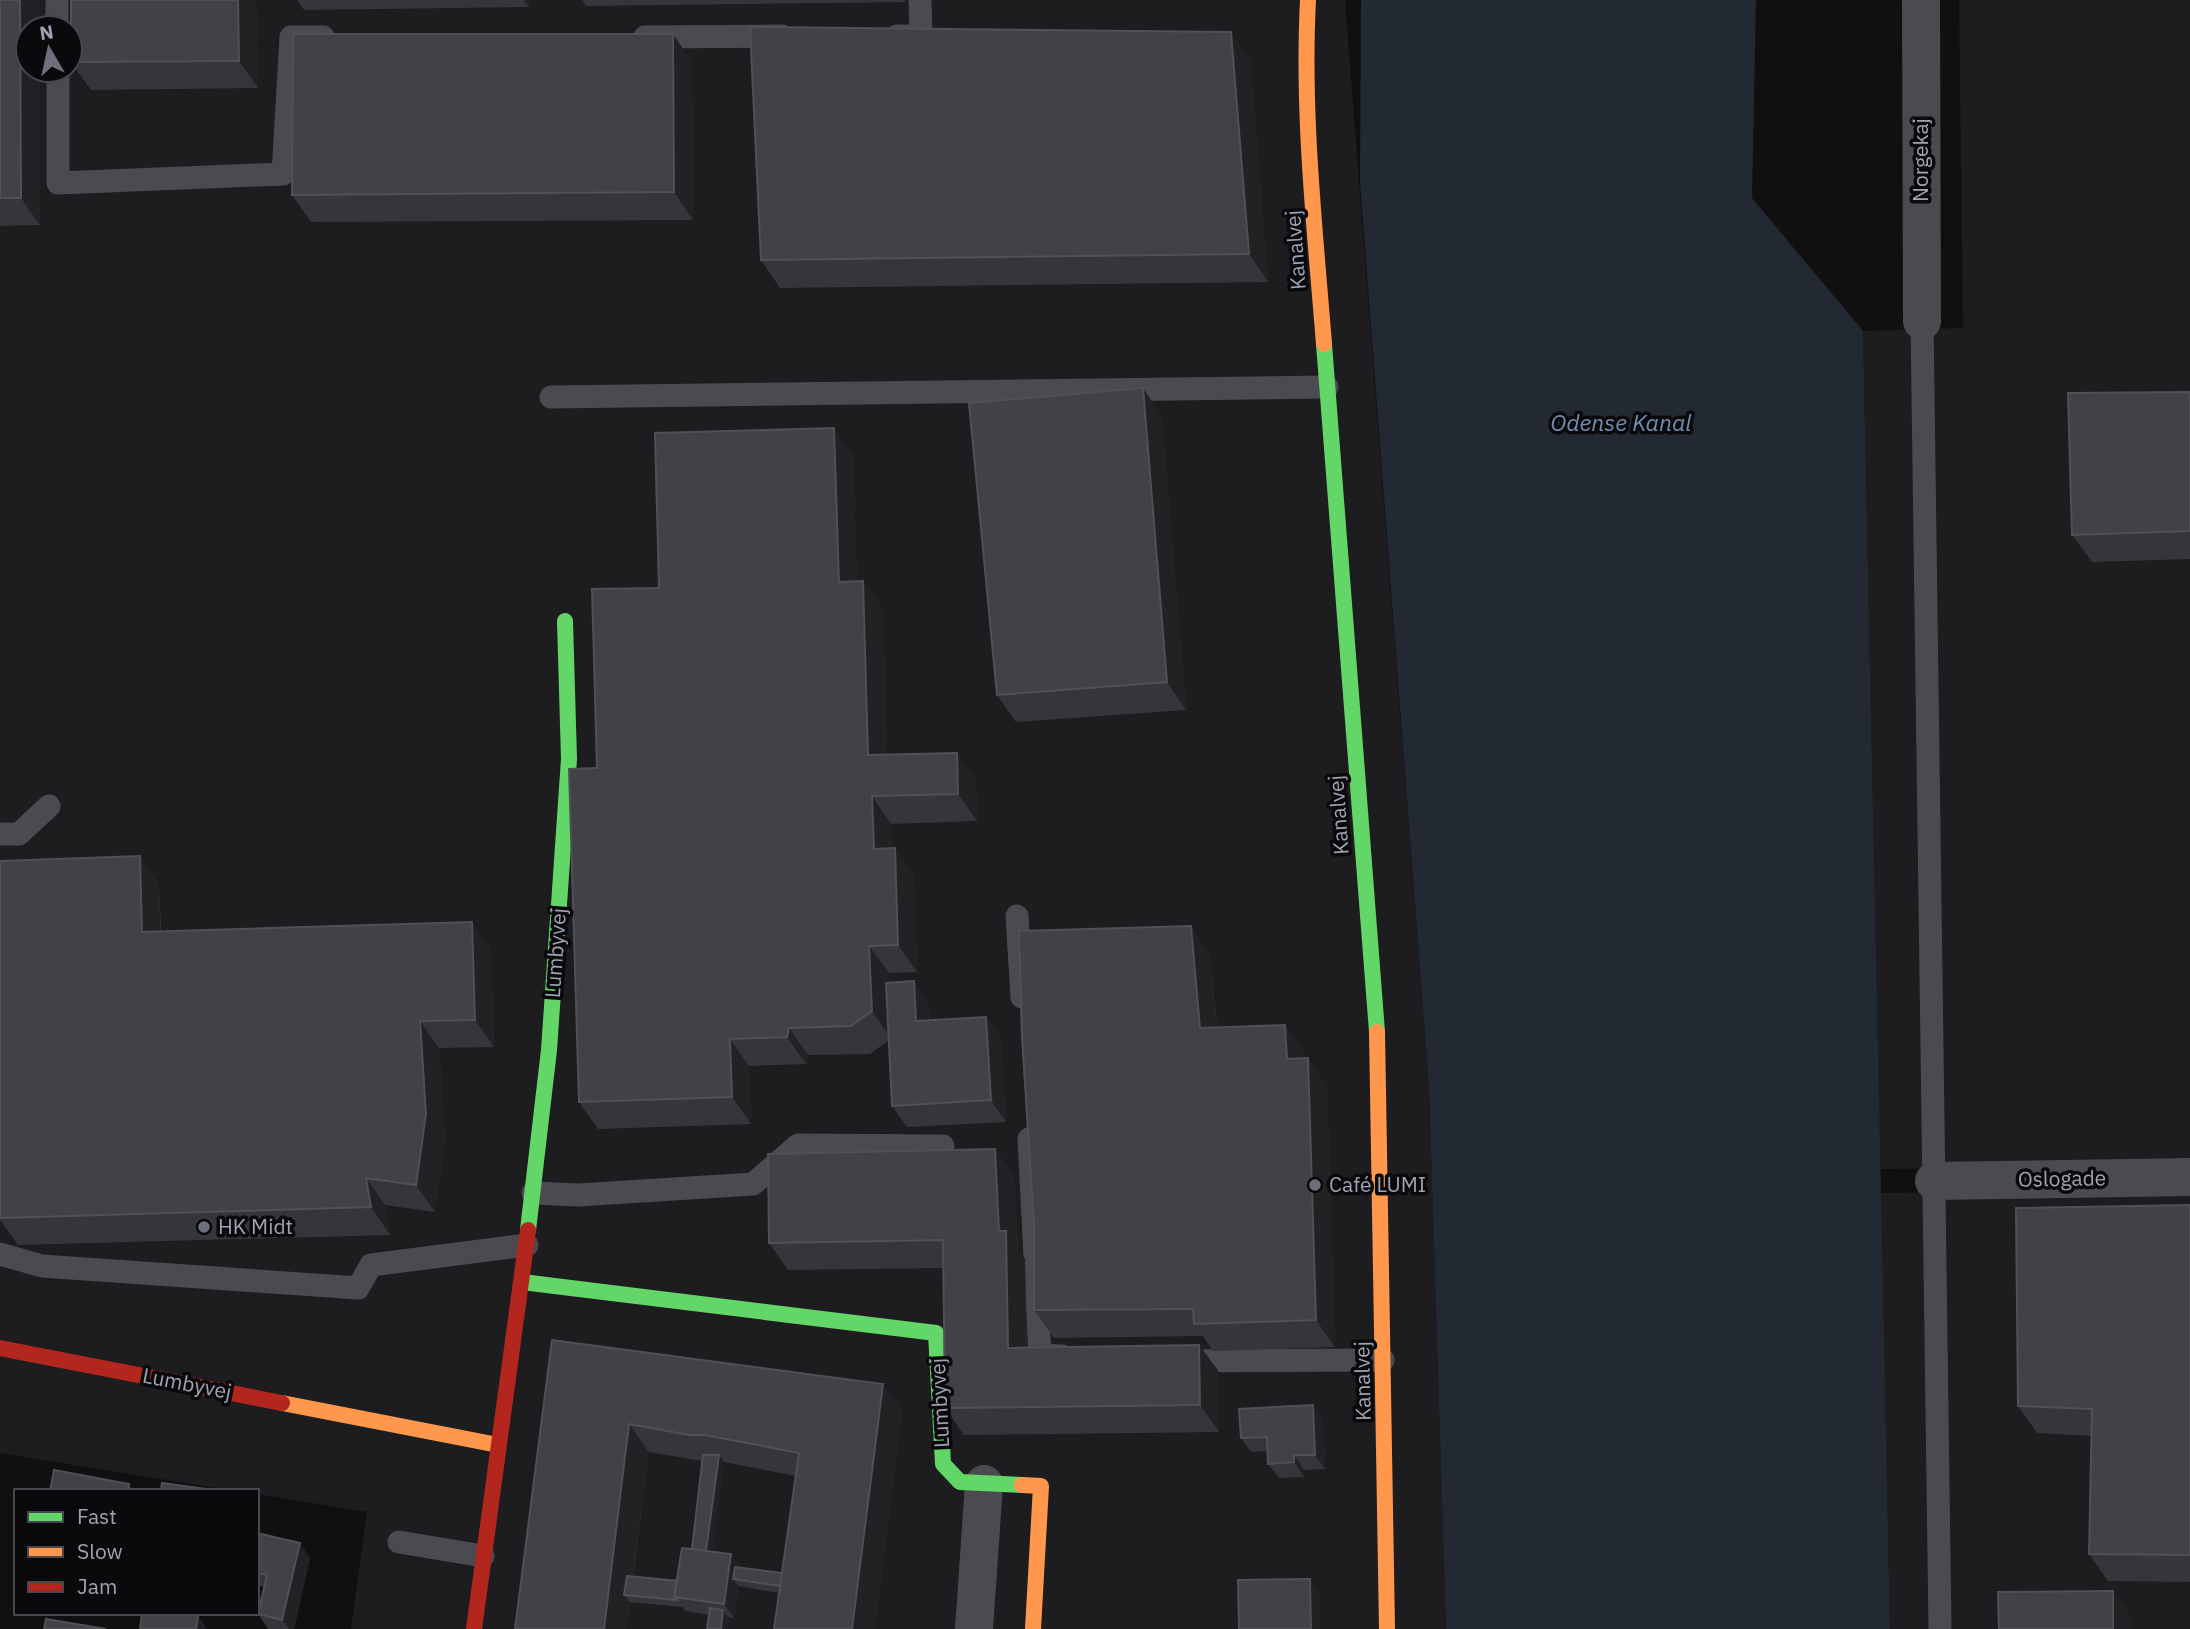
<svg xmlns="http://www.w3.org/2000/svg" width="2190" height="1629" font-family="'IBM Plex Sans',sans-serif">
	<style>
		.built { fill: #1d1d1f; fill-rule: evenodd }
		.water { fill: #232932 }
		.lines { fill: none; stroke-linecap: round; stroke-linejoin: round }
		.lane { stroke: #4a4a50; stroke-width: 23 }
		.street { stroke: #4a4a50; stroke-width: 38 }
		.fast { stroke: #63d668; stroke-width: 16 }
		.slow { stroke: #ff974d; stroke-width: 16 }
		.jam { stroke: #b3261e; stroke-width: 16 }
		.wall { fill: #353639; fill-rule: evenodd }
		.shaded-wall { fill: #212223 }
		.building { fill: #404246; stroke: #4f5157; stroke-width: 2 }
		.poi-dot { fill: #6d707a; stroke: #0a0a0c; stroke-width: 2.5 }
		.labels { text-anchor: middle; stroke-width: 7; stroke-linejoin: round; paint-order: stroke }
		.street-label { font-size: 21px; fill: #9fa3b3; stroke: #0a0a0c }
		.poi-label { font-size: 21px; fill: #9fa3b3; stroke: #0a0a0c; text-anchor: start }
		.water-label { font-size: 23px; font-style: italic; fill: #738eb1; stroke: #0a0a0c }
	</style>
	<rect width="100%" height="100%" fill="#101010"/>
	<path class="built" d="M0,0H1345L1429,1088L1446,1629H351L367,1512L257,1494V1491H235L0,1453ZM28,28H70V70H28Z
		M1959,0H2190V1166L1880,1169L1863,331L1963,328Z
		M2190,1190V1629H1890L1880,1193Z"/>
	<path class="water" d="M1361,0H1756L1752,198L1863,331L1890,1629H1446L1429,1088L1360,182Z"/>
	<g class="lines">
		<path class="lane" d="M57,0V28
			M897,36H921L920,0
			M645,37L782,36
			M58,70V183L283,174L291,37H323
			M1922,321L1940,1629
			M551,397L1327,387
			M0,834H19L49,806
			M1017,916L1022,997
			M1029,1139L1040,1355L1062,1356
			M533,1193L578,1195L753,1184L798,1145L943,1146
			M0,1254L42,1266L358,1288L371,1265L527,1245
			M1180,1361L1383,1360
			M399,1542L483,1556"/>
		<path class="street" d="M1921,0L1922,321
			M1934,1181L2190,1177
			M974,1629L984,1484"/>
		<path class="fast" d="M1324,344L1377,1032
			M528,1230L549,1050L569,759L565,621
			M522,1282L936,1333L943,1464L960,1482L1022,1485"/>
		<path class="slow" d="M1308,0C1302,114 1315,230 1324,344
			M1377,1032L1387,1629
			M282,1403L498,1445
			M1022,1485L1041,1486L1033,1629"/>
		<path class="jam" d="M0,1348L282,1403
			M474,1629L528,1230"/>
	</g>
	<path class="wall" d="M0,0H39L40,28H28L40,225L0,226Z
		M71,0H256L258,88L91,90L71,62Z
		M297,0H529V7L304,10Z
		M582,0H905V2L586,6Z
		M1250,60L1268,282L780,288L761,260Z
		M692,62L693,220L311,222L292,195Z
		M2190,392V559L2092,562L2072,535Z
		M1162,416L1186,710L1016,722L997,695Z
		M853,456L857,581L883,608L887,755L976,780L977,821L891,824L892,848H895L914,875L917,972L889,973V983L914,981L928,1002L930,1020L986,1017L1001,1038L1006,1122L907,1127L892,1106L889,1040L870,1054L808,1055L806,1064L749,1066L751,1124L598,1129L579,1102L597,768L659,588Z
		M0,861L159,884L161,931L472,922L491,950L494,1047L439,1048L445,1141L435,1212L385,1205L390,1235L18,1245L0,1220Z
		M1210,953L1217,1027L1305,1052V1058L1327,1086L1335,1347L1213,1351L1203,1336L1054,1338L1034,1310Z
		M995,1149L1014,1176L1018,1248L1025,1259L1027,1347L1199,1345L1219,1372V1432L964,1435L945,1408L944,1268L788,1270L769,1243Z
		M2190,1205V1582L2108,1581L2089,1554L2091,1436L2037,1433L2018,1406Z
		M552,1340L902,1411L875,1629H774L779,1593L738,1586L734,1618L728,1617L727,1629L709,1615L685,1611L682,1607L630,1602L626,1629H515ZM649,1452L702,1461L692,1549L677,1581L633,1577ZM724,1462L796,1476L782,1573L740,1567L712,1552Z
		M1313,1405L1323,1420L1325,1469L1304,1470V1477L1279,1478L1268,1464V1451L1251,1452L1241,1438Z
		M257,1533L310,1558L294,1629H268L258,1614L264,1587L257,1585Z"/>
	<path class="shaded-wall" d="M20,0H39L40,28H28V70H40V225L21,198Z
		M238,0H256L258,88L239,61Z
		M524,0H529V7Z
		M1231,32L1250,60L1268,282L1249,254Z
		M673,34L692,62L693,220L674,192Z
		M1143,388L1162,416L1186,710L1167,682Z
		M834,428L853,456L858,609L839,582Z
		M863,581L883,608L888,783L868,755Z
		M957,753L976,780L977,821L958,794Z
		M872,796L891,824L893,876L874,849Z
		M895,848L914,875L917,972L898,945Z
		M140,856L159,884L161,959L142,932Z
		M472,922L491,950L494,1047L475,1020Z
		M1191,926L1210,953L1219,1056L1200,1028Z
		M869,946L889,973L891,1039L872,1011Z
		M914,981L928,1002L931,1042L916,1021Z
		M986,1017L1001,1038L1006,1122L991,1100Z
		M420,1021L439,1048L445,1141L435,1212L416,1185Z
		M1285,1025L1305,1052L1306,1086L1287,1059Z
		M789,1028L808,1055L806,1064L787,1037Z
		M730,1039L749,1066L751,1124L732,1097Z
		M1308,1058L1327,1086L1335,1347L1316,1320Z
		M995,1149L1014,1176L1018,1248L1025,1259L1027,1375L1008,1348L999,1231Z
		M366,1178L385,1205L390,1235L371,1207Z
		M1199,1345L1219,1372V1432L1200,1405Z
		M883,1384L902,1411L875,1629H852Z
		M1313,1405L1323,1420L1325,1469L1315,1455Z
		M629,1424L649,1452L630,1596L624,1595L630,1602L626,1629H604Z
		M719,1455L724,1462L711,1565L705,1557Z
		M1294,1455L1304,1470V1477L1294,1462Z
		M129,1484L134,1491H128Z
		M300,1543L310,1558L294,1629H289L282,1620Z
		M731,1554L741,1569L733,1579L738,1586L734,1618L724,1604Z
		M1310,1579L1320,1593L1321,1629H1311Z
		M2113,1591L2132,1618V1629H2113Z
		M723,1610L729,1618L727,1629H721Z
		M198,1615L207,1629H196Z"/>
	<path class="building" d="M0,0H20L21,198H0Z
		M71,0H238L239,61L71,62Z
		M750,27L1231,32L1249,254L761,260Z
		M293,34H673L674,192L292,195Z
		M1143,388L1167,682L997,695L969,403Z
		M2190,392V531L2072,535L2068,393Z
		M834,428L839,582L863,581L868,755L957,753L958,794L872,796L874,849L895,848L898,945L869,946L872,1011L851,1026L789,1028L787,1037L730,1039L732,1097L579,1102L569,769L597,768L592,589L659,588L655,433Z
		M140,856L142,932L472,922L475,1020L420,1021L426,1114L416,1185L366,1178L371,1207L0,1218V861Z
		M1191,926L1200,1028L1285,1025L1287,1059L1308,1058L1316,1320L1194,1324L1193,1309L1034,1310V1225L1022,1037L1019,931Z
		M914,981L916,1021L986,1017L991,1100L892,1106L886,983Z
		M995,1149L999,1231H1006L1008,1348L1199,1345L1200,1405L945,1408L943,1240L769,1243L768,1154Z
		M2190,1205V1555L2089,1554L2092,1409L2018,1406L2016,1208Z
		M552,1340L883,1384L852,1629H774L799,1453L705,1435H689L629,1424L604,1629H515Z
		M1313,1405L1315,1455H1294V1462L1268,1464L1267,1437L1241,1438L1239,1409Z
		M703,1455H719L706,1551L692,1549Z
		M54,1470L129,1484L128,1491H50Z
		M162,1483L221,1491H161Z
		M257,1533L300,1543L282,1620L258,1614L267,1575L257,1573Z
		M682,1548L731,1554L724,1604L674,1597Z
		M735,1567L782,1573L780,1586L733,1579Z
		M627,1576L677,1581L674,1597L677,1600L624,1595Z
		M1310,1579L1311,1629H1239L1238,1580Z
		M2113,1591V1629H1999L1998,1592Z
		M710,1608L723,1610L721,1629H707Z
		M142,1613H185L198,1615L196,1629H140Z
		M46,1619L106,1629H44Z"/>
	<g class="poi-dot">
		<circle cx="1315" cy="1185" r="7"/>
		<circle cx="204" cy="1227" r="7"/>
	</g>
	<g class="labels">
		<g class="street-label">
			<text transform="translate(1921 160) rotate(-90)" y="7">Norgekaj</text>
			<text transform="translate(1296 250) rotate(-94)" y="7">Kanalvej</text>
			<text transform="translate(1339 815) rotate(-94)" y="7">Kanalvej</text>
			<text transform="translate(556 953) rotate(-86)" y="7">Lumbyvej</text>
			<text transform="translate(2062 1179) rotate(-1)" y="7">Oslogade</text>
			<text transform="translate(1363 1381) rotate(-91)" y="7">Kanalvej</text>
			<text transform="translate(187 1384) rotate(11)" y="7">Lumbyvej</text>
			<text transform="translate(940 1403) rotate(-93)" y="7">Lumbyvej</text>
		</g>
		<g class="poi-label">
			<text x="1329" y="1192">Café LUMI</text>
			<text x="218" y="1234">HK Midt</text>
		</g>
		<g class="water-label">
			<text x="1621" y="431">Odense Kanal</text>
		</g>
	</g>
	<rect x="14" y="1489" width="245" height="126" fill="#0a0a0c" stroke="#46474f" stroke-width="2"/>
	<rect x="28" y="1512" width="35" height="10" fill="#63d668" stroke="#46474f" stroke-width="2"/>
	<text x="77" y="1524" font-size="21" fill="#9fa3b3">Fast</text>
	<rect x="28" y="1547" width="35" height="10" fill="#ff974d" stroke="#46474f" stroke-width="2"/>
	<text x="77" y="1559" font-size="21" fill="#9fa3b3">Slow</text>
	<rect x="28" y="1582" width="35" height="10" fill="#b3261e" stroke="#46474f" stroke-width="2"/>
	<text x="77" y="1594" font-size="21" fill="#9fa3b3">Jam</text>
	<g transform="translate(49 49) rotate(351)"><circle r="33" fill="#0a0a0c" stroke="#46474f" stroke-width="2"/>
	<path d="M0-5L12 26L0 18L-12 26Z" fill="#6d707a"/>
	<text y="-10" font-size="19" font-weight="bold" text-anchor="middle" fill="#9fa3b3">N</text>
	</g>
</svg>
